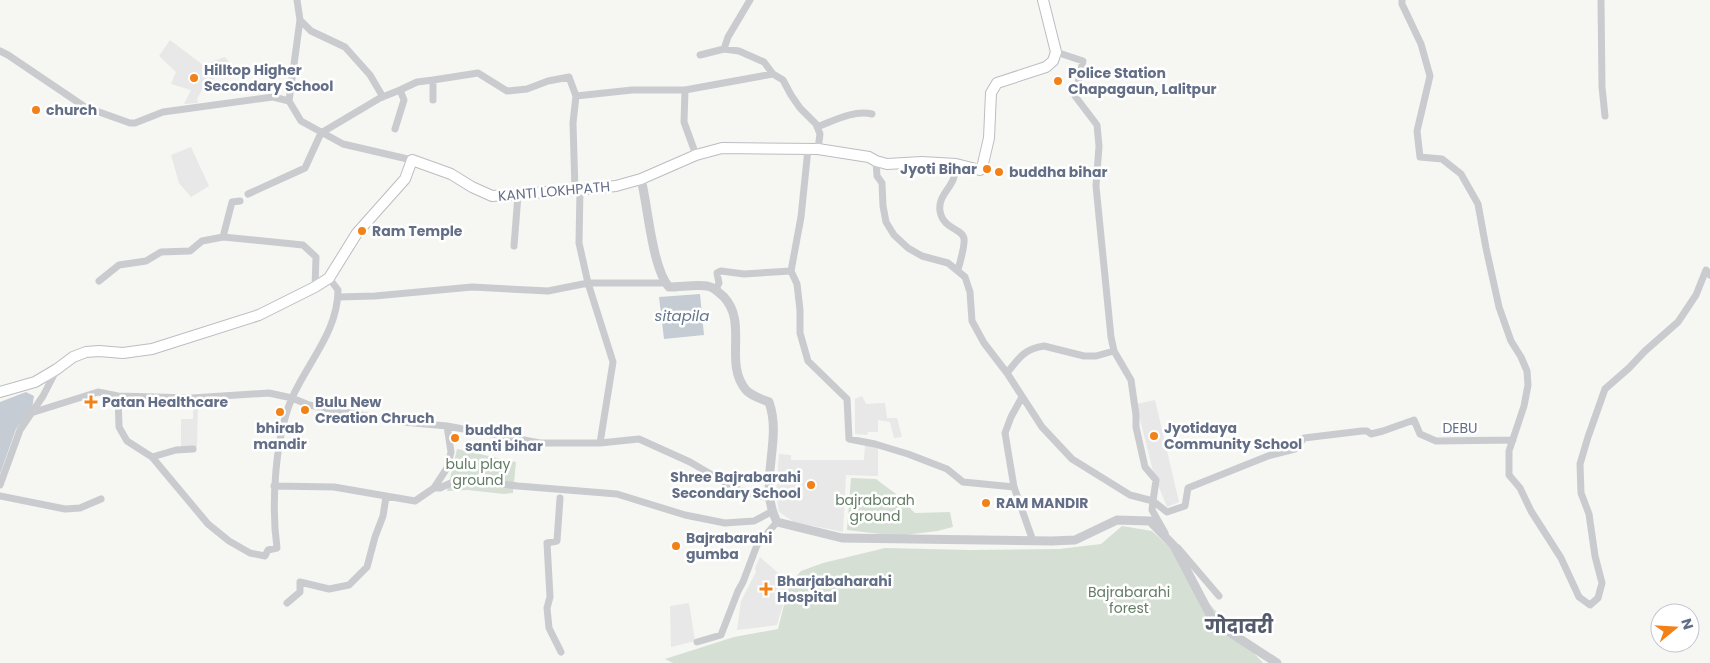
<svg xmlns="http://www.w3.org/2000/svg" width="1710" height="663" font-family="Poppins,'Noto Sans Devanagari',sans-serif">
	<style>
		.built { fill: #e7e8e7 }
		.green { fill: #d5dfd4 }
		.water { fill: #c6ccd4 }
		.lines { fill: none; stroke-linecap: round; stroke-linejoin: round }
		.primary-casing { stroke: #bbbdc2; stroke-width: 12 }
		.minor { stroke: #c9cbcf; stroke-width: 7 }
		.tertiary { stroke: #c9cbcf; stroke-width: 9 }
		.primary { stroke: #fff; stroke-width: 10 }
		.poi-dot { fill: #f28118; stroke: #fff; stroke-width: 2 }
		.labels { text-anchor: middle; stroke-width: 5; stroke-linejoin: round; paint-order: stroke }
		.poi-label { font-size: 14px; font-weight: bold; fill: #636e87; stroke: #fff; text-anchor: start }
		.street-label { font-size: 14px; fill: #636e87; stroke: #fff }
		.park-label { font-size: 14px; fill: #637d64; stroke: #fff }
		.water-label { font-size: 15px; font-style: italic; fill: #63768b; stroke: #fff }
		.district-label { font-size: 19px; font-weight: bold; fill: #525a6b; stroke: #fff }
	</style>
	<rect width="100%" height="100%" fill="#f6f7f3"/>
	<path class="built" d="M170,40L203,65L225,57L230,63L202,90L197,99L198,103L184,104L191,90L171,84L176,72L159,56Z
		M191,147L209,186L191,197L179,183L171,155Z
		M862,396L866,404L885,403L887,418H897L902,437L894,438L890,422L878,420V432H868L867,435L855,434V399Z
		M1155,400L1179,502L1167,507L1154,475L1136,404Z
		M193,403H198L197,447H181V419H193Z
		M865,445L878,446V476L846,475L843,532L794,522L779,512L776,493L779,454L791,455V460H864Z
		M760,557L786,580L785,598L777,625L737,630L741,601L756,572L755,568Z
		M689,603L695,641L671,647L670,606Z"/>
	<path class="green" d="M457,449L516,462L513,493L504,494L468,490L447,491Z
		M851,478L876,479L896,494L915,513L950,512L953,527L937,531L897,536L847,530Z
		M1122,526L1152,531L1171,549L1204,598L1263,663H673L665,659L734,637L778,629L789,585L801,571L823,563L885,548L970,550L1059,549L1101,544Z"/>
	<path class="water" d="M700,294L704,335L664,339L659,297Z
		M26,392L34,396L32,409L16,429L0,474V402Z"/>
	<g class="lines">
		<g class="primary-casing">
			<path id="primary" d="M0,392L35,382L57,369L73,357L86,352L99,351L123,353L152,349L259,315L315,287L329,278L357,233L405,179L412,160L451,174L472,187L492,196L575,190L616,186L641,179L696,155L722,148L818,149L869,157L876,161L887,164L922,162L956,164L980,170L982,168L989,138L991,93L997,83L1046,67L1053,61L1056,52L1043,0"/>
		</g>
		<path class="minor" d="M1402,0V4L1421,44L1430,76L1417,131L1420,157L1442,159L1461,174L1478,204L1486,248L1499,307L1511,341L1521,357L1527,371L1528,385L1524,406L1509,451V475L1520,488L1531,511L1561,558L1579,597L1590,605L1598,598L1602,583L1595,556L1589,514L1581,493L1580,464L1588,437L1605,389L1629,368L1645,351L1678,322L1696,295L1706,270L1710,275
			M1601,0L1602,87L1605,116
			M300,20L311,31L345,47L370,75L383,97
			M724,49L728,37L750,0
			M0,51L8,55L85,107L130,123H135L163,112L273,97L289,101L301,121L343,144L412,160
			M1056,52L1083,61L1075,96L1097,125L1099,146L1096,186L1111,337L1114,351L1131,380L1136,415V427L1145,467L1156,480L1153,501L1167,512L1185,506L1188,488L1268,456L1295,449L1304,438L1362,431H1367L1371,434L1383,431L1414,420L1420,434L1436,441L1513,440
			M700,55L724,49L739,51L764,62L773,74L783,80L791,95L800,108L816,124L820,134L818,149
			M685,90L773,74
			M576,96L632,90H685L684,122L696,155
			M433,100V80L478,73L507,91L527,89L548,81L569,77L576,96L573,123L575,190
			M289,101L300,20L297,0
			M817,127C835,120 854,110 872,114
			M395,129L404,100L400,90L417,82L433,80
			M808,149L801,217L791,271L797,284L800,310V333L808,361L847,399L849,439L875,444L908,454L947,469L963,482L1014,487
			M876,161L877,176L882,183L883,206L886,222L894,235L908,248L922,256L948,263L965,277L970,292L972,321L984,343L1007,373L1042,427L1072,459L1130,495L1153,501L1152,510L1165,533
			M956,164C955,169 955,175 953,180C948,191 938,198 940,211C943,230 963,228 964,239C965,246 960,262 958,270
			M580,190L579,243L588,283L613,362L600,443
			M248,194L305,168L321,133L380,98L400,90
			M223,237L232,202L240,201
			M514,246L518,195
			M99,281L119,265L146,261L161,252L190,251L202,241L223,237L303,245L316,257L315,287
			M716,289L719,283L717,273L721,271L744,274L791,271
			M338,297L375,296L472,287L548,291L588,283H666
			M1007,373C1019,358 1024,349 1044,346L1084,356H1096L1114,351
			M118,396L119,427L127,441L152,457L208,524L229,541L250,553L265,556L268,550L277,548C271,505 275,437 292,398C308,362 338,331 338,290L329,278
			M1022,397L1011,417L1005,433L1014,487L1033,541
			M31,413L98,392L118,396L192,398L269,393L292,398L309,405L392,421L447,426
			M152,457L176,450L193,449
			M0,485L20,430L43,396L57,369
			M274,486L334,487L415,501L434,488H440L453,482L465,480L518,486L617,494L685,515L725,523L754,521L771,512
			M434,488L447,468L451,452L447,426L540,443H600L639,439L690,462L736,489L768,498
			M0,496L65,509L80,508L101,499
			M560,498L557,541L547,543L550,597L547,608L549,628L561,652
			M1178,548L1219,596
			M287,603L300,592V582L329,589L349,585L367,567L375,537L383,516L386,497
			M697,642L721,635L738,591L743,582L757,545L777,522"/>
		<path class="tertiary" d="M641,179C648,206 652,268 669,287C681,287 697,284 707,286C714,287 718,292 723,296C749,322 723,363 746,390C751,396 762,399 769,402C783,441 757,484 777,522L842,538L1052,541L1075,540L1117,520L1150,521L1174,546L1214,622L1277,663"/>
		<use href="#primary" class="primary"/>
	</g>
	<g class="poi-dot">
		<circle cx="194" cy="78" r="5"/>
		<circle cx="1058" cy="81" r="5"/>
		<circle cx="36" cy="110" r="5"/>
		<circle cx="987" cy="169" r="5"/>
		<circle cx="999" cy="172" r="5"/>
		<circle cx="362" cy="231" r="5"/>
		<path d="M88.5 394.5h5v5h5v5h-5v5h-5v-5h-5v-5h5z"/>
		<circle cx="305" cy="410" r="5"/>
		<circle cx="280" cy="412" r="5"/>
		<circle cx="1154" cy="436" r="5"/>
		<circle cx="455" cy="438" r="5"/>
		<circle cx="811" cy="485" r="5"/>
		<circle cx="986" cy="503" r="5"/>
		<circle cx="676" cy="546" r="5"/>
		<path d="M763.5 581.5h5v5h5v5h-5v5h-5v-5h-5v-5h5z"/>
	</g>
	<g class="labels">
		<g class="poi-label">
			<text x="204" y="75">Hilltop Higher<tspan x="204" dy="16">Secondary School</tspan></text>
			<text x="1068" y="78">Police Station<tspan x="1068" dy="16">Chapagaun, Lalitpur</tspan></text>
			<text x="46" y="115">church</text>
			<text x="977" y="174" text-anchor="end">Jyoti Bihar</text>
			<text x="1009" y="177">buddha bihar</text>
			<text x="372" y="236">Ram Temple</text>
			<text x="102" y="407">Patan Healthcare</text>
			<text x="315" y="407">Bulu New<tspan x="315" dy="16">Creation Chruch</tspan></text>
			<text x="280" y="433" text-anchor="middle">bhirab<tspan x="280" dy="16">mandir</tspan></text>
			<text x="1164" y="433">Jyotidaya<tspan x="1164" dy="16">Community School</tspan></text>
			<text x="465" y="435">buddha<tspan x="465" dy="16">santi bihar</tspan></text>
			<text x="801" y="482" text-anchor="end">Shree Bajrabarahi<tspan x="801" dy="16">Secondary School</tspan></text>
			<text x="996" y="508">RAM MANDIR</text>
			<text x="686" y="543">Bajrabarahi<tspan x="686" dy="16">gumba</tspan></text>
			<text x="777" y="586">Bharjabaharahi<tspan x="777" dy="16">Hospital</tspan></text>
		</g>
		<g class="street-label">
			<text transform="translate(554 191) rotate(-5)" y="5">KANTI LOKHPATH</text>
			<text x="1460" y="433">DEBU</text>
		</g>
		<g class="park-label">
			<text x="478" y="469">bulu play<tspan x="478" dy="16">ground</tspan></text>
			<text x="875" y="505">bajrabarah<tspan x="875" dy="16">ground</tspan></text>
			<text x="1129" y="597">Bajrabarahi<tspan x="1129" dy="16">forest</tspan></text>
		</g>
		<g class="water-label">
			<text x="682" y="321">sitapila</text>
		</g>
		<g class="district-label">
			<text x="1239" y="633">गोदावरी</text>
		</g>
	</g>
	<g transform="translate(1675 628) rotate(72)"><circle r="24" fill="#ffffff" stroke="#c1c5cf"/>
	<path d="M0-4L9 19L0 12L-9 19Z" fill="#f28118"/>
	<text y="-8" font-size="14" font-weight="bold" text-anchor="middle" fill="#636e87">N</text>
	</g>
</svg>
